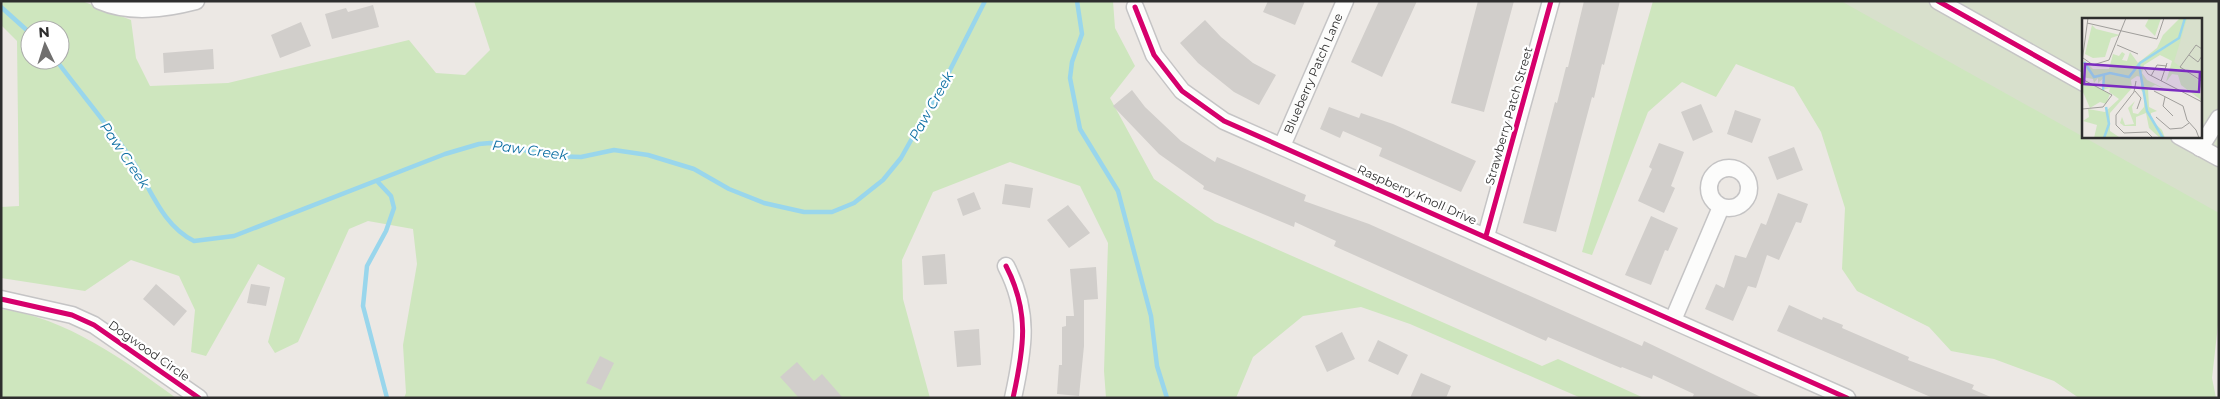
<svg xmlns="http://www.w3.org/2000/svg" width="2220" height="399" font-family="Montserrat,sans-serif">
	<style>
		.green { fill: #cee6be; fill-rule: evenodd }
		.cemetery { fill: #d8e0cc; fill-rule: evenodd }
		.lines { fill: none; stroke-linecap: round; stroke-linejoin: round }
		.stream { stroke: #99d6ec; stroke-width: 4.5 }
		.building { fill: #d1cecb }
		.street-casing { stroke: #c5c4c5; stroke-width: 19 }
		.street { stroke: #fcfcfb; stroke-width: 16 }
		.cycleway-casing { stroke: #fff; stroke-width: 8 }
		.cycleway { stroke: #d6006c; stroke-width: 5 }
		.labels { text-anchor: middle; stroke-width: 4.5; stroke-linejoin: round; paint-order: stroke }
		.street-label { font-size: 12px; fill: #2e2e2e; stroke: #fff }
		.water-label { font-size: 14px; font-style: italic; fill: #0d6fa3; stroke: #fff }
		.inset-river { fill: none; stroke: #99d6ec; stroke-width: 2.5 }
		.inset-road { fill: none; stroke: #a09e9b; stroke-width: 1 }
		.view { fill: #7b2cbf; fill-opacity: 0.15; stroke: #7b2cbf; stroke-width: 2.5 }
		.inset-edge { fill: none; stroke: #2e2e2e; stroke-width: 2.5 }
	</style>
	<rect width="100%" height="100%" fill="#ece8e4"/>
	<path class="green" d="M1,1H82L131,20L136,58L150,86L228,83L409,40L436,73L465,75L490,50L474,1H1113L1115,28L1135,66L1110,98L1154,179L1215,222L1542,366L1558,359L1644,398H1581L1410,324L1361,307L1303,316L1253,357L1236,398H1106L1104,371L1108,243L1080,186L1010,162L933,192L902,260L903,299L930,398H404L406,393L403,345L417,264L413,229L368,221L349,229L298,342L275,353L268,342L285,278L258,264L206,356L191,352L195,310L179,276L131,260L85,291L1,278V207L19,206L17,41L1,25ZM30,30H60V60H30Z
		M1653,1H1953L2084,136L2219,166V316L2212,378L2216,398H2079L2054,381L1994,359L1951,351L1929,327L1857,291L1842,269L1845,208L1821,132L1794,87L1736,64L1716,97L1682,82L1648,112L1592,255L1582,252Z
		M1,309C67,318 124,360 176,398H1Z"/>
	<path class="cemetery" d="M1841,1H2219V213ZM2084,19H2201V136H2084Z"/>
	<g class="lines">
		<path class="stream" d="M1077,1L1082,34L1072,62L1070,78L1080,129L1118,191L1151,316L1157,366L1167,398
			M1,7L30,33
			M56,60C80,92 107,124 130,157C150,186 161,225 194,241L234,236L445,154L479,144L490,143L552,156L581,157L614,150L648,155L694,169L729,189L764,203L804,212H832L854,203L883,180L901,158L947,76L985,1
			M377,181L391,196L394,208L386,231L367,266L363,306L387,398"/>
	</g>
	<path class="building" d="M1268,1H1305L1295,25L1263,12Z
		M1379,1H1417L1382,77L1351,62Z
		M1478,1H1514L1484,112L1451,103Z
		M1584,1H1620L1604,65L1602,64L1594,98L1592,97L1556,232L1523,223L1555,102L1557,103L1566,67H1568Z
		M373,5L379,27L332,39L325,14L346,8L348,12Z
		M1205,20L1221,37L1253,63L1276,75L1259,105L1234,92L1198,63L1180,43Z
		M301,22L311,46L280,58L271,35Z
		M213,49L214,69L164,73L163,53Z
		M1132,90L1145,107L1181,141L1215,162L1217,157L1306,195L1304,201L1369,224L1642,346L1644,341L1763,398H1692L1694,394L1653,375L1652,379L1622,367L1621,368L1548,337L1546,341L1334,246L1336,241L1295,222L1294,227L1203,189L1204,186L1159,154L1113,106Z
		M1701,104L1713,132L1693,141L1681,112Z
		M1329,107L1359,118L1361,113L1393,124L1476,161L1461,192L1379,156L1382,148L1343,131L1340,138L1320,129Z
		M1735,110L1761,119L1752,143L1727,134Z
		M1659,143L1684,152L1671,186L1675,188L1664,213L1638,201L1652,169L1649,167Z
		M1794,147L1803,170L1777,180L1768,157Z
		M1005,184L1033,188L1030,208L1002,204Z
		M974,192L981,209L963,216L957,199Z
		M1778,193L1808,204L1801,223L1796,222L1779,260L1767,255L1756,288L1748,286L1733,321L1705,309L1716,284L1724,288L1735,255L1746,258L1761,223L1766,225Z
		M1068,205L1090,233L1069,248L1047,220Z
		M1651,216L1678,228L1668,251L1665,250L1651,285L1625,275Z
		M945,254L947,284L924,285L922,256Z
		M1096,267L1098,299L1084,300V346L1079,396L1057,394L1059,365H1062V327L1066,326V316H1074L1070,269Z
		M156,284L187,311L174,326L143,299Z
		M251,284L270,287L266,306L247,303Z
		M1789,305L1822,320L1823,317L1843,325L1842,328L1909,357L1908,360L1974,385L1972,389L1993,398H1933L1777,331Z
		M979,329L981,365L957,367L954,331Z
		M1342,332L1355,359L1327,372L1315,346Z
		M1378,340L1408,355L1398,375L1368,361Z
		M600,356L614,363L601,390L586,383Z
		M797,362L814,381L822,374L843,398H799L780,377Z
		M1421,373L1451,386L1446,398H1410Z"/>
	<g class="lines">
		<g class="street-casing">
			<g id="street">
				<path d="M100,1C130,14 165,9 196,1"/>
				<path d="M1938,1L2084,83"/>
				<path d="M1135,7L1154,55L1182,91L1224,121L1847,398"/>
				<path d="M2179,136L2219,158"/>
				<path id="s1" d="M1282,146L1345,1"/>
				<path d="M2200,148L2219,118"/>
				<circle cx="1729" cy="188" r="20"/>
				<path d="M1486,236L1551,1"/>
				<path d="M1006,266C1030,312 1024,348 1013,398"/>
				<path d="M1,299L72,315L94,325L199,398"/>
				<path d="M1673,320L1721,207"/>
			</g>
		</g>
		<use href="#street" class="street"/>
		<g class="cycleway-casing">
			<path id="cycleway" d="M1938,1L2084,83
				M1135,7L1154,55L1182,91L1224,121L1847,398
				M1486,236L1551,1
				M1006,266C1030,312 1024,348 1013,398
				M1,299L72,315L94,325L199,398"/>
		</g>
		<use href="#cycleway" class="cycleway"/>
	</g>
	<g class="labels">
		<g class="street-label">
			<text dy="4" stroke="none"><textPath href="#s1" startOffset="79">Blueberry Patch Lane</textPath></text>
			<text transform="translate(1509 116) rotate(-74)" y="4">Strawberry Patch Street</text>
			<text transform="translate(1417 195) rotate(24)" y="4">Raspberry Knoll Drive</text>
			<text transform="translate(149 351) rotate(35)" y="4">Dogwood Circle</text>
		</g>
		<g class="water-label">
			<text transform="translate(931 106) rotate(-61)" y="5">Paw Creek</text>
			<text transform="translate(530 150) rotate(8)" y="5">Paw Creek</text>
			<text transform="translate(125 155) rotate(56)" y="5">Paw Creek</text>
		</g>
	</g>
	<g transform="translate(2082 18)">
		<rect width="120" height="120" fill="#ece8e4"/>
		<path d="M67,0H79L73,18L63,8ZM98,0H120V66L117,73L119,82L99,67L96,57L90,56L84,64L90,43L78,37L62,47L60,55L65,62L92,75L73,67L66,71L67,89L75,93L69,95V102L80,112L83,120H78L67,110L64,95L54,99V108H42L38,105L40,99L43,107L52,106L46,90L53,83L50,89L51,95L56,96L62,89L63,76L59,72V59L55,58L49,62L50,70L28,95V113L37,119L64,120H12L15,107L1,103L7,99L6,91L23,94L37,81L27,74L28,70L20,72L23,59L16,65V60L12,65L11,61L0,59L3,56L2,42L11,51H27L31,36L37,38L40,34L43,36L40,42L45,43L48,34L56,45L75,30L81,17ZM10,7L14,11L38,17L29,20L23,39L11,40L3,36ZM1,62L28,76L24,86L18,84L8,90L1,74Z" fill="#cee6be"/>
		<path d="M120,0V66L92,44L105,1Z" fill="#d8e0cc"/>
		<path class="inset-river" d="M2,44L12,59L28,55L47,59L58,45L97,20L103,0M57,47L65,93L81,120M21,72L22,57M22,120L27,106L24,89"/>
		<path class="inset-road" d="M5,5L75,21M75,21L82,0M35,27L56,36M120,31L114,27L98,49L120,63M107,37L116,44L120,38M1,40L11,47L27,42L44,0M0,44L6,0M62,50L66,56L120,84M69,58L75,47L85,48M0,61L30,77L21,89L0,91M54,63L52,74L34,97V107L42,115L65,114L71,120M79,63L85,45M53,73L59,80L55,91M72,73L101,88L105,102L114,112L117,120M83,79L81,88L91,98M74,99L88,111L100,110L107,105"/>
		<path class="view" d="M3,46L118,54L117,74L2,66Z"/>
		<rect width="120" height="120" class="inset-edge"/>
	</g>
	<rect width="2220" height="399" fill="none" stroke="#2e2e2e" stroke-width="5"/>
	<g transform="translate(45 45) rotate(356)"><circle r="24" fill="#ffffff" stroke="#ababab"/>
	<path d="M0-4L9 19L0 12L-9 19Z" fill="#706f6e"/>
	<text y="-8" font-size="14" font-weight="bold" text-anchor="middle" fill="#2e2e2e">N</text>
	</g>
</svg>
